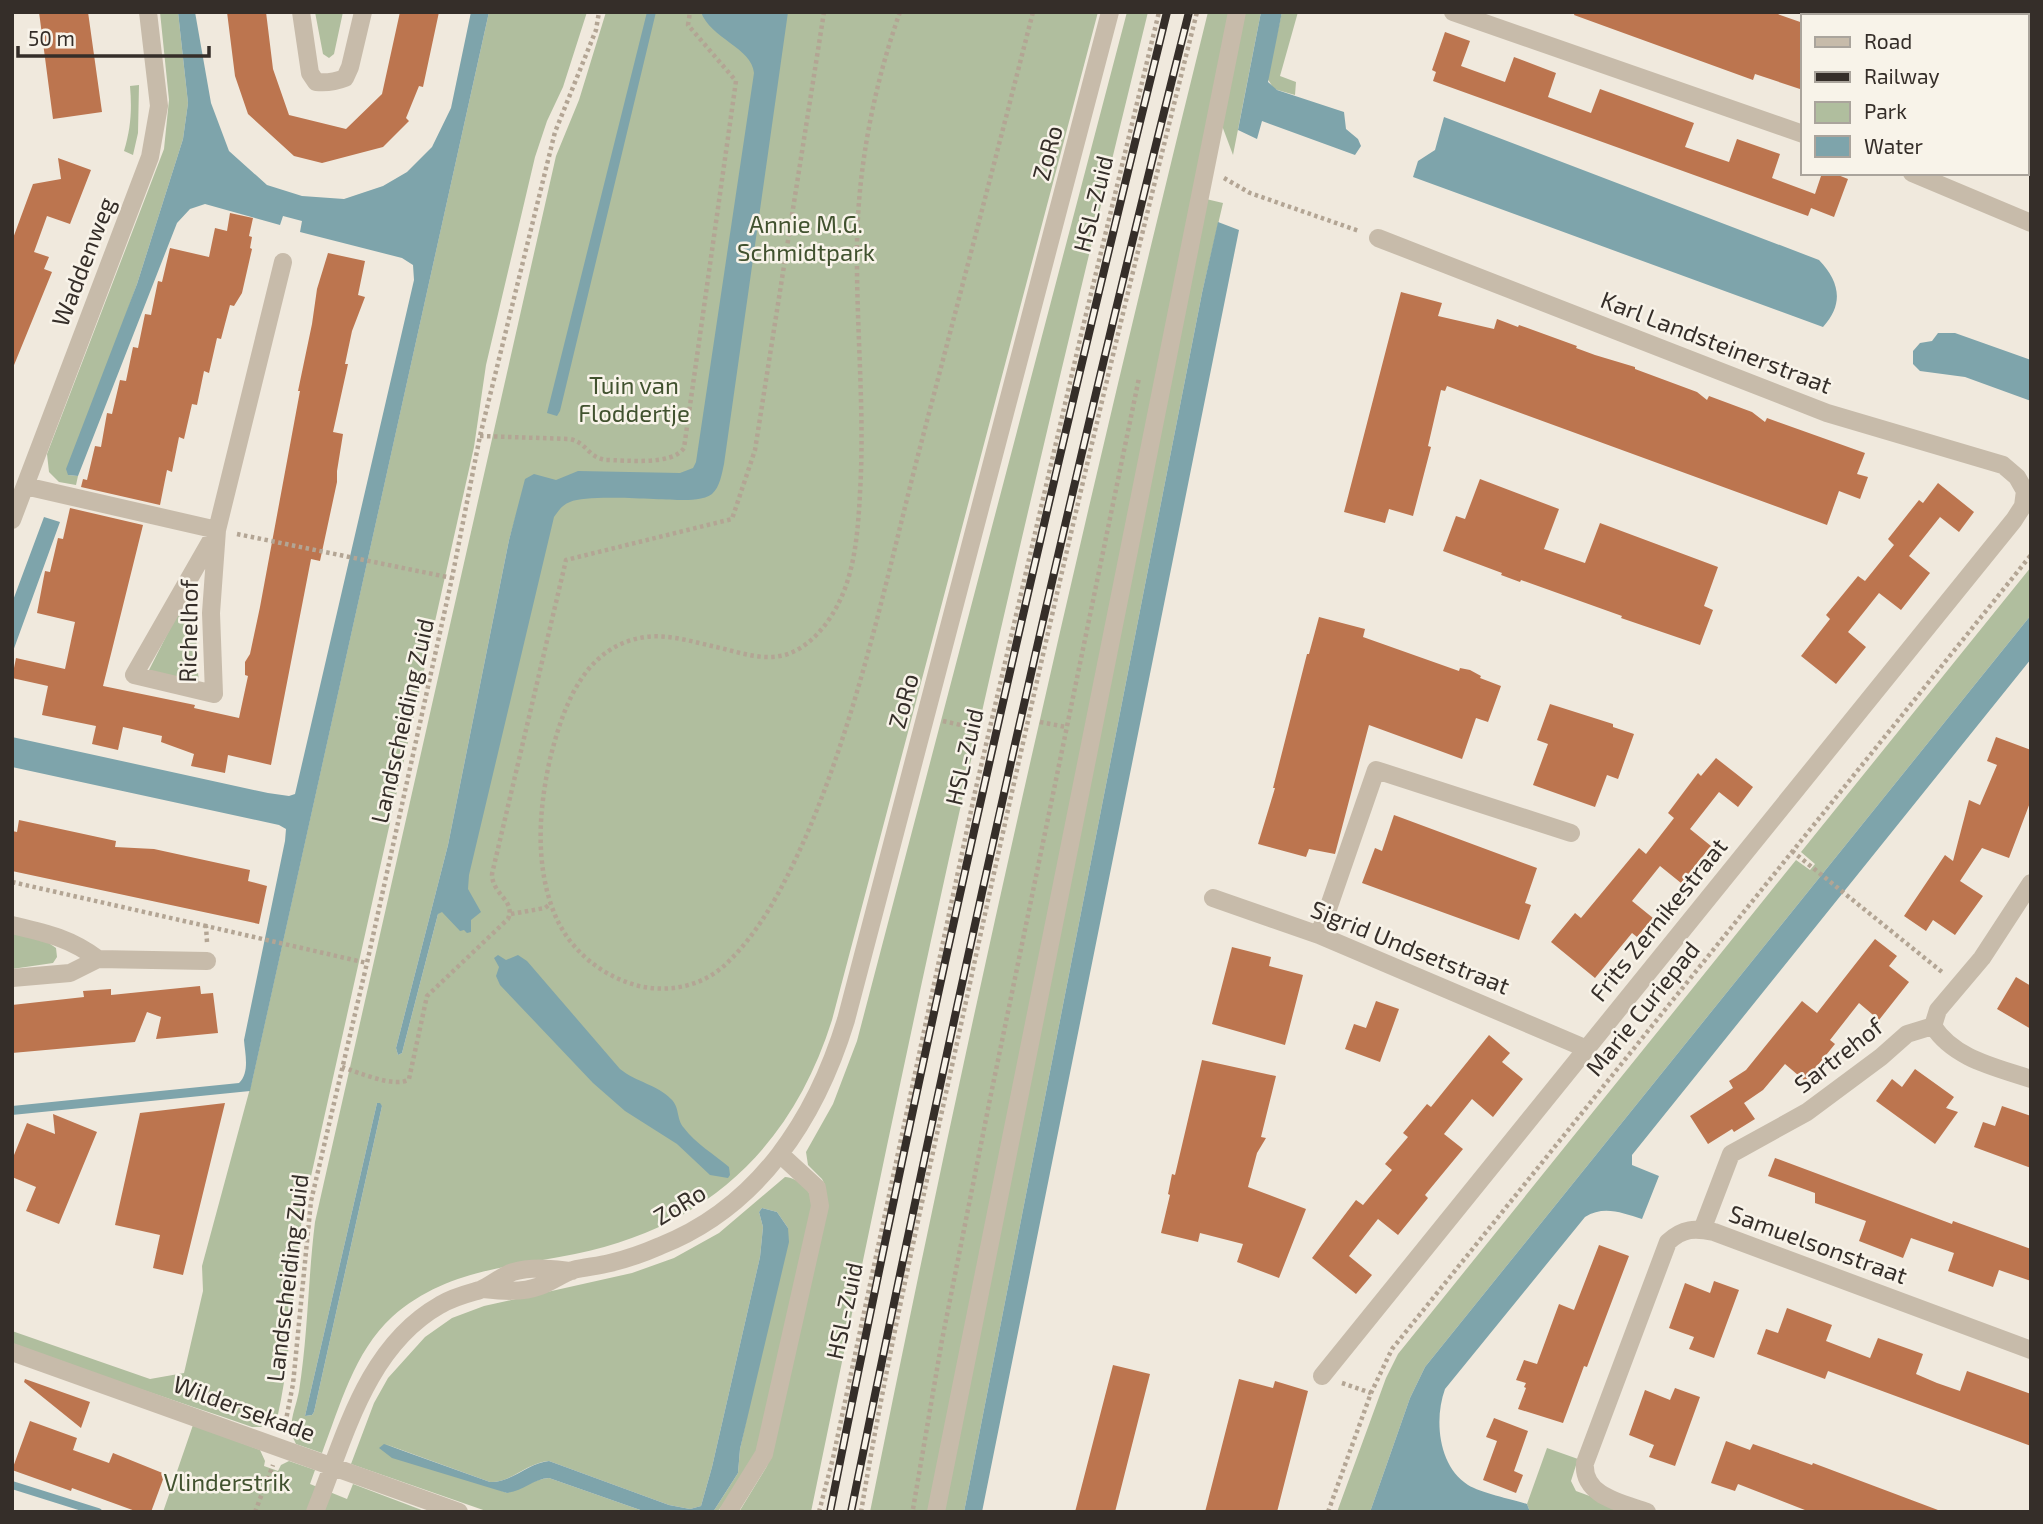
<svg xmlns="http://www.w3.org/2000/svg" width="2043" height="1524" font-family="'Exo 2',sans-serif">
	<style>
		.green { fill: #b0be9e; fill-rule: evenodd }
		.water { fill: #7ea4ab }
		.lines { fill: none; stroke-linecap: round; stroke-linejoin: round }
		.stream { stroke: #7ea4ab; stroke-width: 8 }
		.building { fill: #bc754f }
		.path { stroke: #b3a594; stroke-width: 4.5; stroke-dasharray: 3.5 3.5; stroke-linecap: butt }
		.minor { stroke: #c7bbaa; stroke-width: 18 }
		.rail-casing { stroke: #352e29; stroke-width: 8 }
		.rail { stroke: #f8f3e9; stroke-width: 5; stroke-dasharray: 16; stroke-linecap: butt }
		.labels { text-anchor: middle; stroke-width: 5; stroke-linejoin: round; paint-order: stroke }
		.street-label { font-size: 24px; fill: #352e29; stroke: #f8f3e9 }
		.park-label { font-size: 24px; fill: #41522f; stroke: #f8f3e9 }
	</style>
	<rect width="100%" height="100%" fill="#f0e9dd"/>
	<path class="green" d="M160,12H178L188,103L183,139L137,284L68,475L78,476L76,485L59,482L49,472L47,454L164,149L169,100Z
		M315,12H343L334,54L329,58L323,54Z
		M489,12H587L563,87L547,121L535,157L486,365L474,447L303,1212C292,1281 293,1350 277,1419L261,1427H252C172,1399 91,1374 12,1343V1331L150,1379L184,1373L203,1291L202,1266L252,1081Z
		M606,12H1098L832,1020C792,1147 707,1227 575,1254C508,1268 446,1269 392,1317C354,1352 340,1406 322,1453L296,1444C286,1425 295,1412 299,1391C308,1335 308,1278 315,1222L556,156L579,100ZM517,512L438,914L402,1053L398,1055L396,1048L448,845L509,540ZM377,1103L382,1106L314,1412L312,1415L305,1416Z
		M1127,12H1148C1072,322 998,633 930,945C889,1133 850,1323 811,1512H739L767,1466L825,1185L822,1179L808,1165L806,1152L833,1104L857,1041Z
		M1208,12H1231L930,1512H870C971,1009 1085,510 1208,12Z
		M1244,12H1261L1233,155L1221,123Z
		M1282,12H1298L1280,76L1296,82L1295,95L1274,89L1267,78Z
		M139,85L138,133L133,155L124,151C131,128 132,109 130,86Z
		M1206,199L1223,203L1202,293L964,1512H944Z
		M2031,567V615L1425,1367L1410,1398L1370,1512H1337L1386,1378L1398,1354L1796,860L1810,870L1815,864L1801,852Z
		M178,613L198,617L196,652L199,683L148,672Z
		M12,933L43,939L56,948L57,957L53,963L12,969Z
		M785,1177C798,1178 809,1189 813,1201L762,1442L731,1495L718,1511L713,1512L738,1473L740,1449L788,1228L777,1212L762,1208L759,1212L763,1227L760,1257L712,1467L701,1506L690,1509L669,1505L549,1461C528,1462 511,1483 490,1482L385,1444L507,1493C521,1488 535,1479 549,1478L646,1512H489L351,1464L374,1403L388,1378L425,1337L452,1318L484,1306L632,1273L674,1258L719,1233Z
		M193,1425L260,1450L265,1461L264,1466L278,1471L281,1465L289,1461L315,1470L310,1484L347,1499L353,1484L427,1512H163Z
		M1547,1448L1578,1459L1571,1481L1576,1491L1633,1512H1530L1527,1504Z"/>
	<path class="water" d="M178,12H195L211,103L229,151L267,185L302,196L344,199L383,186L407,172L432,147L451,108L471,12H489L250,1091L12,1115V1106L239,1083C250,1072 245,1054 244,1040L285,841L286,829L279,825L12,767V737L268,793L289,796L295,794L414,280L413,265L402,258L300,232L302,221L283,216L280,225L205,204L190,209L177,223L78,476L68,475L66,469L137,284L183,139L188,103Z
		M647,12H656L560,411L557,416L547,413Z
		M701,12H788L724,464C722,473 720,487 712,494C704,500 690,500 680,500C656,500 588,494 570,502C562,505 559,510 554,517L469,875L468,889L481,912L471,920V932L467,933L464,930L460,931L442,912L438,914L402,1053L398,1055L396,1048L448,845L509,540L525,479L534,474L556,480L578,471L680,473L693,468L696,462L754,73C752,48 710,38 701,12Z
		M1261,12H1282L1268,82L1277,90L1344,112L1346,129L1358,139L1361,146L1355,155L1262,121L1257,139L1238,130Z
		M1444,117L1819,260C1840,282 1844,304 1823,327L1413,177L1418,161L1435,150Z
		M1218,222L1239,230L982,1512H964L1202,293Z
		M1938,333H1955L2031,360V401L1965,377L1920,371L1913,364V351L1920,343L1932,341Z
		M44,517L60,522L12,654V603Z
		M2031,615V659L1632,1155V1165L1659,1176L1642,1219C1622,1213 1604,1205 1585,1217L1445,1389C1434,1419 1438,1466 1468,1485C1481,1493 1511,1499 1527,1504L1530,1512H1370L1410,1398L1425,1367Z
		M498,955L506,960L518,955L527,961L620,1069C636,1082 658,1085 671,1099C680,1107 676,1119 684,1128C695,1143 715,1155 729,1167L730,1175L728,1178L710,1175L677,1144L625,1111L593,1083L500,985L496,976L499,967L494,958Z
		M377,1103H380L382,1106L314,1412L312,1415L305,1416Z
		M762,1208L777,1212L788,1228L789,1242L740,1449L738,1473L713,1512H646L549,1478C533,1479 523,1491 507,1493L392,1458L379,1448L384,1444L490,1482C511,1483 528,1463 549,1461L669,1505L690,1509L701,1506L712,1467L760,1257L763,1227L759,1212Z"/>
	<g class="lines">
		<path class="stream" d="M12,1485L98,1512"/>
	</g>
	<path class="building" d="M39,12H88L102,112L53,119Z
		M227,12H266L273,69L289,115L346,129L382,94L400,12H439L423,87L419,86L406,118L409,121L383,147L322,163L294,156L248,114L235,76Z
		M1575,12H1772L1803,23V90L1755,74L1753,80L1574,15Z
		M1445,32L1470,41L1461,66L1505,82L1514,57L1556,73L1548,97L1591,113L1600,89L1694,123L1685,147L1729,162L1737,139L1780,154L1772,178L1815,194L1822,173H1833L1848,179L1834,217L1811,208L1808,216L1433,81L1436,72L1432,70Z
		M58,158L91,170L70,224L47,216L34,252L49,257L44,269L52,272L12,370V241L33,184L61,179Z
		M230,213L253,218L249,236L252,237L250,248L252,249L242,293L234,306L230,305L221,339L217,338L209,373L204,371L197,405L192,404L184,439L179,437L172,472L167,470L160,505L81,487L83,479L87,480L95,446L101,447L107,413L112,414L120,380L126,381L133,347L138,348L145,314L151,315L158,281L162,282L170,248L209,257L215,228L227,231Z
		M328,253L365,261L358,295L365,297L352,331L345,364H348L333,432L343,434L337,471V482L320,561L311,559L271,765L228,755L225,773L191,766L194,754L161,742L162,736L123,727L118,750L92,744L96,726L42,715L48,686L12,678L16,658L65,669L75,622L37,613L45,571L50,572L58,538L63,539L70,508L143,525L103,686L195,705L194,708L239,718L248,676L245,675V662L250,654L260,607L300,391H298L312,324L317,289Z
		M1401,292L1442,303L1438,316L1494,329L1497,319L1518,327L1519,325L1577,346L1576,348L1595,355L1635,367V369L1697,392L1707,400L1709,396L1752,412L1765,422L1767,418L1865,453L1857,474L1868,477L1860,499L1839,491L1827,525L1447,386L1445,391L1441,390L1428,446L1431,447L1413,516L1389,509L1385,523L1344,512Z
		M1480,479L1559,509L1544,549L1585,563L1600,523L1718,567L1704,606L1713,610L1700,645L1621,618L1622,616L1521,580L1520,582L1501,575L1502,573L1443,551L1456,516L1465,519Z
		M1938,483L1974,512L1959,532L1940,517L1909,556L1930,573L1901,610L1879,593L1848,632L1866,647L1836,684L1801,656L1830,619L1826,615L1858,576L1865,581L1894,545L1888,539L1919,500L1923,503Z
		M1319,617L1365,629L1363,637L1459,671L1460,668L1470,670L1481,676L1480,678L1501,686L1488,722L1476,718L1462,759L1369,725L1335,854L1309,849L1306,857L1258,844L1275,788H1273L1307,654H1309Z
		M1550,704L1613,724V727L1634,734L1618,779L1607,775L1595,807L1533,785L1548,744L1537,740Z
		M1996,737L2031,750V800L2009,858L1982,848L1960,881L1983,896L1955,935L1933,920L1926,931L1904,916L1945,855L1953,861L1969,800L1980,805L1997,765L1987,761Z
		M1716,758L1753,787L1738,807L1719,792L1690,829L1711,846L1681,883L1660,866L1632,901L1653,918L1637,937L1632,933L1595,978L1551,942L1575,913L1581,918L1639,848L1646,854L1674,818L1668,813L1698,773L1701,776Z
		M1394,815L1537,868L1525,903L1531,905L1519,940L1362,883L1375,848L1382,851Z
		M19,820L116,841L115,847L154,849L250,870L248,881L267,886L259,924L12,871V831L17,832Z
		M1875,939L1897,956L1889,966L1909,982L1879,1020L1859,1003L1830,1040L1835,1044L1805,1081L1785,1064L1763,1090L1744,1103L1755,1119L1734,1132L1732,1129L1708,1144L1690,1116L1733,1088L1729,1081L1746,1070L1802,1001L1817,1013Z
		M1232,947L1271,957L1269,966L1303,975L1285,1045L1212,1024Z
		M2016,977L2031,986V1029L1997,1009Z
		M200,986L201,994L213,993L218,1033L156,1039L161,1017L147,1012L135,1042L12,1053V1005L84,997L83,991L111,989V995Z
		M1376,1001L1399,1009L1380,1062L1345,1049L1354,1024L1366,1028Z
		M1489,1035L1510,1053L1502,1062L1523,1079L1493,1117L1472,1099L1444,1134L1463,1149L1425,1195L1428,1198L1398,1235L1378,1219L1349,1256L1372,1275L1356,1294L1312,1258L1356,1200L1363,1205L1392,1170L1385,1164L1408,1137L1403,1133L1427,1104L1431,1107Z
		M1202,1060L1276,1076L1261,1137L1266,1138L1257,1153L1248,1187L1306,1209L1279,1278L1237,1262L1243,1244L1200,1233L1198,1242L1161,1233L1170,1195L1168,1194L1172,1174L1175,1175Z
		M1915,1069L1954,1097L1946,1108L1958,1112L1935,1144L1876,1101L1892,1079L1902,1087Z
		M225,1103L183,1275L153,1268L160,1235L115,1225L140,1113Z
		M2002,1106L2031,1116V1168L1974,1147L1983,1122L1995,1126Z
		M53,1114L97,1132L59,1224L26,1211L36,1187L12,1177V1160L27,1123L55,1134Z
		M1775,1158L1952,1224L1953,1221L2031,1249V1281L1999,1270L1993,1287L1948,1271L1954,1253L1911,1238L1903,1258L1859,1241L1866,1221L1815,1203V1193L1768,1176Z
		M1599,1245L1629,1256L1587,1367L1584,1366L1563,1423L1518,1409L1526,1388L1524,1387L1526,1383L1516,1380L1524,1360L1537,1364L1559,1304L1574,1310Z
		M1714,1281L1739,1290L1714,1358L1689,1349L1694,1337L1669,1328L1685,1283L1710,1293Z
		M1787,1308L1832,1325L1826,1341L1870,1358L1878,1338L1923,1354L1916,1374L1937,1383L1960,1391L1967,1371L2031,1394V1446L1828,1371L1825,1379L1757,1354L1766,1329L1778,1333Z
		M1113,1365L1150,1374L1115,1512H1075Z
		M25,1379L90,1402L81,1428L24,1382Z
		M1239,1379L1273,1388L1275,1381L1308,1391L1277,1512H1205Z
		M1675,1388L1700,1397L1675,1466L1649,1457L1654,1445L1629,1435L1645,1390L1670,1400Z
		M1494,1418L1528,1431L1514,1471L1523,1475L1516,1493L1483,1480L1497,1441L1486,1437Z
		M30,1421L77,1438L73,1450L109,1463L113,1453L165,1474L151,1512H138L72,1488L71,1491L12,1470Z
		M1726,1441L1750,1450L1753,1444L1812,1465L1813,1463L1938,1510V1512H1810L1738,1484L1735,1491L1711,1483Z"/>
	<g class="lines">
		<path class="path" d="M900,12C874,85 858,167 857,244C856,327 865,410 860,493C858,531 855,574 836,608C825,628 808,648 785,655C761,661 739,652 716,647C694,642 668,634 646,637C584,645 563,707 550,759C539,809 535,862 553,910C567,948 600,976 639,986C669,993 703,986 726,964C763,929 787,879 807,834C858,714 885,585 917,459C956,310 995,161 1033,12
			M1859,16L1860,12
			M1928,16V12
			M1224,178L1250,193L1359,231
			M480,436L570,439C587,443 587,456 605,460C625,460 672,466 684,448L736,81L688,25L690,12
			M237,534L452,578
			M943,721L978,729
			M1040,722L1066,727
			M1792,851L1942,972
			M12,882L206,926
			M511,914L545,908L551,903
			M207,942L206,926L367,963
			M342,1067C357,1072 397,1089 409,1079L427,996L508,919C516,900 492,895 492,874L566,560L732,519L755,450L824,12
			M1342,1383L1371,1393
			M284,1430L293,1384L311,1201L367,963L452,578L480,436L555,132L596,30L599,12
			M913,1509L942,1340L990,1099L1139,378
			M255,1512L273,1465
			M819,1512L833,1458L975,792L1081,335L1159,12
			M861,1512C890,1339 930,1168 967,997C1038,668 1115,339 1197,12
			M1328,1512L1371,1393L1392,1349L2031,555"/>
		<path class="minor" d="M301,12L310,73L316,82C327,83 335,82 345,78L350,67L363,12
			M1453,12L1803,134
			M2027,48L2031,49
			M1912,173L2031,223
			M1378,238L1827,413L2003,465L2017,477L2025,491
			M25,486L217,530L134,675L214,694L211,613L217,530L283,262
			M12,520L150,157L159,106L148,12
			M1213,898L1319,935L1587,1049
			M12,925C46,933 70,938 98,959
			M1319,935L1376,770L1571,833
			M12,978L70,973L98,959L207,961
			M1933,1026L1938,1010L1982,958L2031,883
			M1933,1026C1954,1059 1996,1067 2031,1079
			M1702,1230L1731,1154L1807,1112L1881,1057L1907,1034L1933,1026
			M482,1289C502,1291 521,1293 540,1286C551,1282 562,1274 573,1270C585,1267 598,1266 610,1263C627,1259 644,1253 660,1246C759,1207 816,1118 846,1020L1110,12
			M12,1352L459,1512
			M1322,1376L2014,520L2023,506L2025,491
			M315,1512C345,1437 366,1347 440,1305C453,1297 466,1294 480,1290C492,1285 501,1276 513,1272C533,1266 552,1269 572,1271
			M728,1512L764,1454L820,1206L817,1188L780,1154
			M936,1512L1237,12
			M1647,1512C1622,1503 1582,1496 1585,1463L1668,1242C1683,1228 1695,1228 1714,1232L2031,1350"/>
		<g class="rail-casing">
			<path id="rail" d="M830,1512C930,1009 1044,510 1167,12
				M851,1512C953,1010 1064,509 1189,12"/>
		</g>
		<use href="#rail" class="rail"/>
	</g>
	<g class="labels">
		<g class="street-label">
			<text transform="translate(1048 153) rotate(-75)" y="8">ZoRo</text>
			<text transform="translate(1094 204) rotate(-76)" y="8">HSL-Zuid</text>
			<text transform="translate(84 262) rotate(-69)" y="8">Waddenweg</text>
			<text transform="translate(1716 343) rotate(21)" y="8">Karl Landsteinerstraat</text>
			<text transform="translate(189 631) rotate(-89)" y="8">Richelhof</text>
			<text transform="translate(904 701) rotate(-75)" y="8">ZoRo</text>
			<text transform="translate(403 721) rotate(-77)" y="8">Landscheiding Zuid</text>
			<text transform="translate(965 757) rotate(-77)" y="8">HSL-Zuid</text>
			<text transform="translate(1659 920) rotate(-51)" y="8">Frits Zernikestraat</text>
			<text transform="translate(1410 948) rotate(22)" y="8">Sigrid Undsetstraat</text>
			<text transform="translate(1643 1009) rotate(-51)" y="8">Marie Curiepad</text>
			<text transform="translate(1839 1056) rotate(-38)" y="8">Sartrehof</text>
			<text transform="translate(680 1205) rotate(-31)" y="8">ZoRo</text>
			<text transform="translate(1818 1245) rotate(20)" y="8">Samuelsonstraat</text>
			<text transform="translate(288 1278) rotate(-83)" y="8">Landscheiding Zuid</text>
			<text transform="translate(845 1311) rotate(-78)" y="8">HSL-Zuid</text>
			<text transform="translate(244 1409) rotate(20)" y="8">Wildersekade</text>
		</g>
		<g class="park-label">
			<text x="806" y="233">Annie M.G.<tspan x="806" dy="28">Schmidtpark</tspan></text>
			<text x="634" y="394">Tuin van<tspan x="634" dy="28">Floddertje</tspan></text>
			<text x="227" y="1491">Vlinderstrik</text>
		</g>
	</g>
	<rect width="2043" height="1524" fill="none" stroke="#352e29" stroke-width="28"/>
	<rect x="1801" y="14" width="228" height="161" fill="#f8f3e9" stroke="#aaa49c" stroke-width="2"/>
	<rect x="1815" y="37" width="35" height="10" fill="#c7bbaa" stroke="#aaa49c" stroke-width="2"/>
	<text x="1864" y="49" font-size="21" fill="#352e29">Road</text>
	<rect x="1815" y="72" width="35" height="10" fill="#352e29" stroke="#aaa49c" stroke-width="2"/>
	<text x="1864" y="84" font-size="21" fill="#352e29">Railway</text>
	<rect x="1815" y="102" width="35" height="21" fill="#b0be9e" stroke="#aaa49c" stroke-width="2"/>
	<text x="1864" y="119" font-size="21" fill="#352e29">Park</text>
	<rect x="1815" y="136" width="35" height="21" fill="#7ea4ab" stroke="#aaa49c" stroke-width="2"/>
	<text x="1864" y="154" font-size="21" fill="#352e29">Water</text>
	<path d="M18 46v10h191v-10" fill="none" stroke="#352e29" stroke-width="3.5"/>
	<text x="28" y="46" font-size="21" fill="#352e29" stroke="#f8f3e9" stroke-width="5" paint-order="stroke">50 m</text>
</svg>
